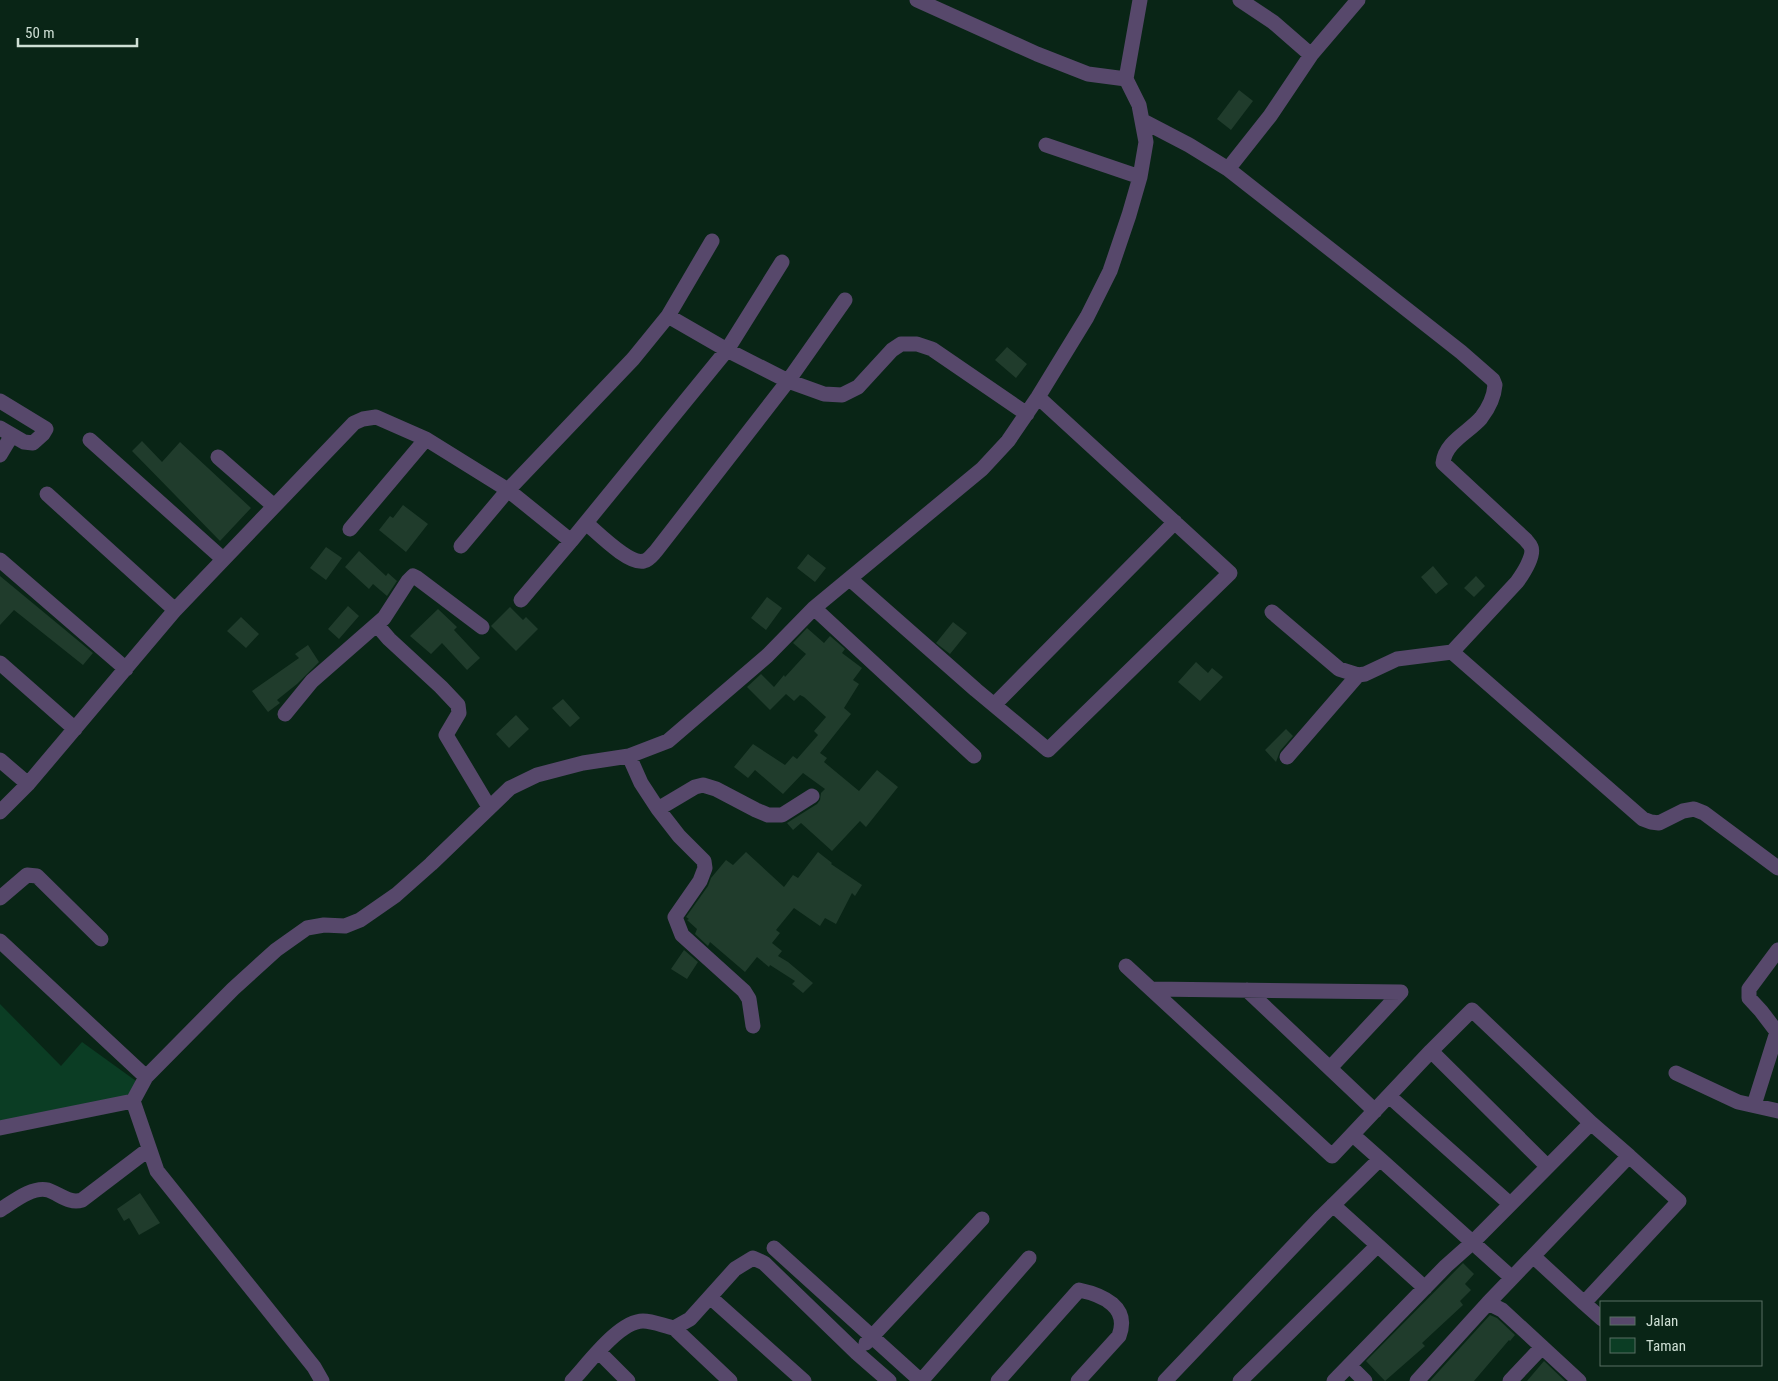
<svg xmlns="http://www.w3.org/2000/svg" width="1778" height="1381" font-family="'Roboto Condensed',sans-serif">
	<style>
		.green { fill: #0b3d24 }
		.building { fill: #203c2c }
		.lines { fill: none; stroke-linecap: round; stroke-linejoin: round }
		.minor { stroke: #57486b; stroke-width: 15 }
	</style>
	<rect width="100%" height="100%" fill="#092516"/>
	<path class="green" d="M0,1004L61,1066L82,1042L136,1081L124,1106L0,1132Z"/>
	<path class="building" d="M1239,90L1253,101L1231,130L1217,119Z
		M1007,347L1027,364L1016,378L995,360Z
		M142,441L162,462L180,442L251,508L220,541L132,451Z
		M403,505L428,524L406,552L379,530L390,516L393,518Z
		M326,547L342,558L326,580L310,568Z
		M359,551L386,576L388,573L397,581L387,596L373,584L369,589L345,567Z
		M808,554L826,568L815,582L797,568Z
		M1433,566L1448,584L1436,594L1421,577Z
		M0,576L93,653L83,665L14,610L0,625Z
		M1476,576L1485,586L1474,597L1464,588Z
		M767,597L782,608L766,630L751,618Z
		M348,606L359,616L339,639L328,629Z
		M510,607L523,620L526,617L538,629L516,651L491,626Z
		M438,609L457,627L454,630L480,658L467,670L442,643L431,654L410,636Z
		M241,617L259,634L246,648L227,631Z
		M953,622L967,633L950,654L936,643Z
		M807,628L824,643L830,636L845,649L842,653L862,668L853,680L859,684L844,708L851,714L820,753L827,758L824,762L859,791L877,770L898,787L866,827L860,821L832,851L801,823L793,830L787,823L817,804L820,800L821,793L825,789L803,773L783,794L755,770L748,778L734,767L753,744L785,765L793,756L797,759L818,735L814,731L826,717L804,697L800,695L794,701L786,694L770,710L747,687L761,674L774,687L784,675L785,677L806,654L793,643Z
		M308,645L319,662L297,684L277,700L280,703L268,712L252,691L299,658L295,654Z
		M1196,662L1208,673L1212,668L1223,677L1200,701L1178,682Z
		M563,699L580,718L570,727L552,708Z
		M516,715L529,729L509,748L496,734Z
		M1286,729L1293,736L1280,751L1276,762L1265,750Z
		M746,852L784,887L793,875L798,878L818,852L832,863L831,864L862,885L855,896L852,893L836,924L825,918L820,926L794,908L776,930L780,933L772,943L782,951L778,956L788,962L813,983L803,993L792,984L795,981L770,965L769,967L757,957L745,972L710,942L708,946L695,934L697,929L687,920L689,919L686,917L708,886L711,878L726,860L733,865Z
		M684,950L698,962L687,979L671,969Z
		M140,1193L160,1223L139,1235L129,1218L124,1221L117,1209Z
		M1463,1263L1474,1274L1465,1284L1471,1290L1460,1301L1463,1305L1422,1343L1425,1346L1385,1381L1366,1361Z
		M1490,1315L1497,1318L1515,1335L1510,1341L1509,1340L1474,1381H1430Z
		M1544,1361L1565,1381H1527Z"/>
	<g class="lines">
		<path class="minor" d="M917,0L1037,54L1088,74L1126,79
			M1240,0L1273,22L1311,55
			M1143,121L1189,145L1228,169L1461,352L1493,380L1495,385C1494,397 1488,409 1481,418C1469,432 1445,442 1443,463L1526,540C1527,542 1530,544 1531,547C1535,556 1522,575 1517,582L1452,652L1397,659L1365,674L1358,675L1339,669L1272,612
			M1046,145L1140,177
			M1228,169L1270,116L1311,55L1358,0
			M668,316L727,350L788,381L824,394L842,395L858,387L892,350L901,344H917L932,349L1027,414
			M0,401L46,429L43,434L33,443L24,442L0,428
			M90,440L223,559
			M0,455L12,435
			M218,457L274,506
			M47,494L175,610
			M586,523C598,533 629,565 644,561C649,560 653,554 656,551L788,381L845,300
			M350,529L426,439
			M461,546L508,490L633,359L668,316L712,241
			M0,560L126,669
			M850,579L976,690L1048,750L1230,573L1038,397
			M521,600L571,541
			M814,608L974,756
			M377,625L389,639L441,687L458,705L459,713L446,735L489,807
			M1452,652L1643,819L1651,822L1659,823L1683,811L1694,809L1704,813L1778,868
			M0,663L75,729
			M994,705L1175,522
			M285,714L312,681L384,618L408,581L413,576L417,578L482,627
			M629,756L641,783L658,809L695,787L703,785L716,789L756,810L768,815H782L812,796
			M1287,757L1358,675
			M0,760L28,784
			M658,809L679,836L704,861L705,868L700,881L675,917L682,935L744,991L749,999L753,1026
			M0,812L28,784L175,610L354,423L363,419L376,417L426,439L508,490L571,541L727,350L782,262
			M0,898L27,875L37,876L101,939
			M0,941L146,1077
			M1126,966L1332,1156L1431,1051L1472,1010L1591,1123L1473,1242L1446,1266L1334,1381
			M1151,989L1401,992L1330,1068
			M1247,990L1375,1111
			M1431,1051L1547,1166
			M1676,1073L1738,1102L1778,1111
			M1389,1096L1510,1204
			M1754,1105L1777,1032L1761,1011L1749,998V989L1778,950
			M0,1128L133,1101
			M1353,1135L1380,1159
			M1333,1205L1425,1288
			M0,1210C13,1202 32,1186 48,1190C60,1194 69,1204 82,1200L149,1149
			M774,1248L921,1381L1029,1258
			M1533,1256L1584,1303L1679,1201L1629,1156
			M710,1297L804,1381
			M1488,1303L1629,1156L1591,1123
			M1584,1303L1602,1319
			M674,1328L730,1381
			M866,1343L982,1219
			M599,1352L628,1381
			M1350,1366L1365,1381
			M322,1381L314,1367L157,1171L133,1101L146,1077L233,989L276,950L307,928L324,925L345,926L360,920L396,895L431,864L510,788L537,775L583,763L629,756L668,741L767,656L814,608L982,469L1008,441L1038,397L1087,317L1110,271L1129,215L1140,177L1146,142L1139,105L1126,79L1140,0
			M572,1381C588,1364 619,1321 643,1321C653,1321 664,1326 674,1328L690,1319L735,1269L753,1258L764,1263L857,1353L889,1381
			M998,1381L1079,1290C1103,1295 1130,1307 1119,1336L1078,1381
			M1165,1381L1321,1217L1380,1159L1512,1278
			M1240,1381L1377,1246
			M1417,1381L1488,1303L1502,1310L1579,1381
			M1510,1381L1542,1347"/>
	</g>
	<rect x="1600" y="1301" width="162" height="65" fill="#092516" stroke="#586f62"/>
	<rect x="1610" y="1317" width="25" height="8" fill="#57486b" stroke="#586f62"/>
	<text x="1646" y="1326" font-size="15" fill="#cedfd4">Jalan</text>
	<rect x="1610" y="1338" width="25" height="15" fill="#0b3d24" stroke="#586f62"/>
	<text x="1646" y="1351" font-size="15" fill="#cedfd4">Taman</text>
	<path d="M18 38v8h119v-8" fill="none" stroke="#cedfd4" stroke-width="2.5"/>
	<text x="25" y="38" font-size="15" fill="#cedfd4" stroke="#092516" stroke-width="4" paint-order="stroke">50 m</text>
</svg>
